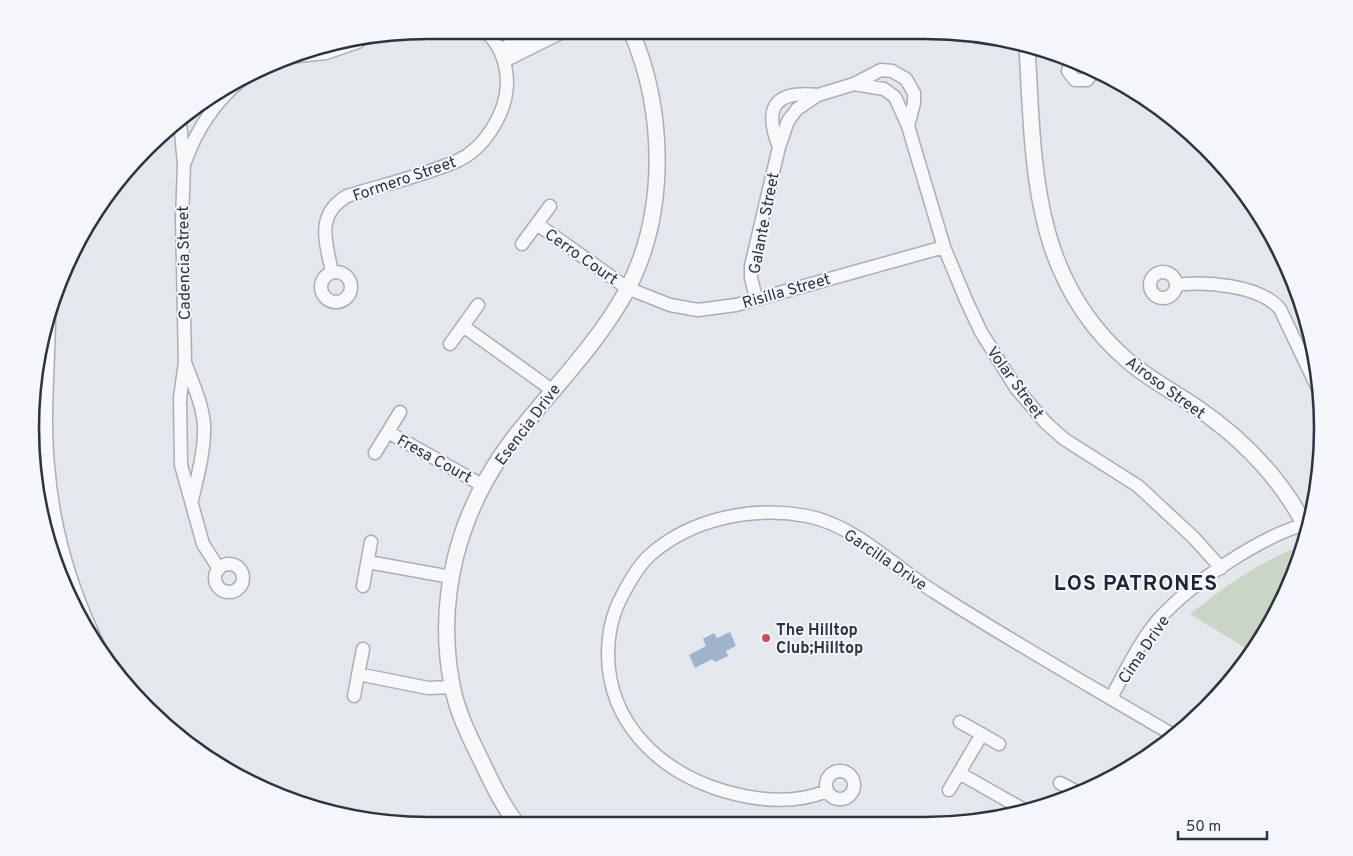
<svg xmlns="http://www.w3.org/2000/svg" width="1353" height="856" font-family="Overpass,sans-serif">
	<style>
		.green { fill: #c9d6c5 }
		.water { fill: #9fb4cc }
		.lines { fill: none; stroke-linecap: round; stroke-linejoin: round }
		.minor-casing { stroke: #a9aeb7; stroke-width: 15 }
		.tertiary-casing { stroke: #a9aeb7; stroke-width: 18 }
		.minor { stroke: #f7f8fa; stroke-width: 12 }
		.tertiary { stroke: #f7f8fa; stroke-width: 15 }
		.poi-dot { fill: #d1495b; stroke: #f4f6f9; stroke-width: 2 }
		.labels { text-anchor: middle; stroke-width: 4; stroke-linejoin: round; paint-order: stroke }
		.street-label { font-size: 16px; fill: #2b3445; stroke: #f4f6f9 }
		.poi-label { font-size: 16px; font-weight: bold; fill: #2b3445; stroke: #f4f6f9; text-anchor: start }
		.district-label { font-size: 21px; font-weight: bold; letter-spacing: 1px; fill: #1d2536; stroke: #f4f6f9 }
		.rim { fill: none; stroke: #2b3445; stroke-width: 2.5 }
	</style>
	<rect width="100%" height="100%" fill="#e4e7ec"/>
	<path class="green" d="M1291,550L1297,553L1299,558L1282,604L1252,652L1190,614C1222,589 1253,566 1291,550Z"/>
	<path class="water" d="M730,632L736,646L726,651L728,656L715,662L712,659L695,668L689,655L706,646L703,639L714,633L717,638Z"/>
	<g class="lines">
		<g class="minor-casing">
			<path id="minor" d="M288,57L326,53L358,42
				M1072,59L1068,71L1075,80H1087L1095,70
				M854,84L884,89L895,97L908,126L944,247L966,300L981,332L1016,388L1046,423L1064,439L1138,486L1194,538L1221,568
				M180,122L184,164L182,219L185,362L180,398L181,465L203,544L219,569
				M779,147C763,107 775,90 818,95
				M185,162C196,131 215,102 240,81
				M537,224L627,288L670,305L698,310L736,305L944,247
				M522,244L550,206
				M1150 285a13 13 0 1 1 26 0a13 13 0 1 1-26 0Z
				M332,272C326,242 315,215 347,196C383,185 422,176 457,161C484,149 506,114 507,84C507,63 501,45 484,30
				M321 287a15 15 0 1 1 30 0a15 15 0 1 1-30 0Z
				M1176,285C1205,281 1260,285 1280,309L1320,393
				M756,298L751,278V266L779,147L788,121L797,109L818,95L854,84L881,70L892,71L906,79L914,93V103L908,126
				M49,313C49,363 43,415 48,465C53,531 73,596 103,655
				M463,326L552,390
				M450,344L478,305
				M186,365C193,384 202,403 204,424C205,449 198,475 192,500
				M388,432L482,485
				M375,453L400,412
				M368,562L451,577
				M215 578a14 14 0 1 1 28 0a14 14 0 1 1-28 0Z
				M363,586L371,542
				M358,674L428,688L452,687
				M354,696L363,649
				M1111,698C1124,674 1140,641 1158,620C1190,584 1264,533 1311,523
				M960,722L999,744
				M982,734L959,773L1028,812
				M826 785a14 14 0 1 1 28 0a14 14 0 1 1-28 0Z
				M1060,783L1079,793
				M949,790L959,773
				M827,791C793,805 758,801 724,791C660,772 609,724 608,655C608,635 612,614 622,596C629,582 638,566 650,555C692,518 753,506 807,516C857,526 894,567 936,593C1014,643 1095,689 1175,736"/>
		</g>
		<g class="tertiary-casing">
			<path id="tertiary" d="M1027,47C1034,163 1030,277 1128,361C1149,379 1174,392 1196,407C1243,439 1284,482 1309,533
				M503,50L539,31
				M505,59L561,31
				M516,823C502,804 492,784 482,762C470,738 457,712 452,685C435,597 459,510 513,439C551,390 598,344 627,290C668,212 665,110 631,31"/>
		</g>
		<use href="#minor" class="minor"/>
		<use href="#tertiary" class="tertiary"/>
	</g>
	<circle class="poi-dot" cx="766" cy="638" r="5"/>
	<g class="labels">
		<g class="street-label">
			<text transform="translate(404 178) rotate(-19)" y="6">Formero Street</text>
			<text transform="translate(763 223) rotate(-79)" y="6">Galante Street</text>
			<text transform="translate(582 256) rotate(35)" y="6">Cerro Court</text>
			<text transform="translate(183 263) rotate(-91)" y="6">Cadencia Street</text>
			<text transform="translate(786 290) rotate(-16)" y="6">Risilla Street</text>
			<text transform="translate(1016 382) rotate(54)" y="6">Volar Street</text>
			<text transform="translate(1166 387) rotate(36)" y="6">Airoso Street</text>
			<text transform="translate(527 424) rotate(-53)" y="6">Esencia Drive</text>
			<text transform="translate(435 458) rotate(29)" y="6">Fresa Court</text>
			<text transform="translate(886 559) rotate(34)" y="6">Garcilla Drive</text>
			<text transform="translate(1143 649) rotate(-56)" y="6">Cima Drive</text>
		</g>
		<g class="poi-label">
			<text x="776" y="635">The Hilltop<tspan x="776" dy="18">Club;Hilltop</tspan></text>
		</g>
		<g class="district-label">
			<text x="1136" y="590">LOS PATRONES</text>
		</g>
	</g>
	<path d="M0 0H1353V856H0ZM428 39H925A389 389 0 0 1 1314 428V428A389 389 0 0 1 925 817H428A389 389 0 0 1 39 428V428A389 389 0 0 1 428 39Z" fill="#f4f6f9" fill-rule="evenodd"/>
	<path class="rim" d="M428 39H925A389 389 0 0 1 1314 428V428A389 389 0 0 1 925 817H428A389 389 0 0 1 39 428V428A389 389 0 0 1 428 39Z"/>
	<path d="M1178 831v8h89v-8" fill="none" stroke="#2b3445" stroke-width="2.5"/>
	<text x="1186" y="831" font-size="15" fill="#2b3445" stroke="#f4f6f9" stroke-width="4" paint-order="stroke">50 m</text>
</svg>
